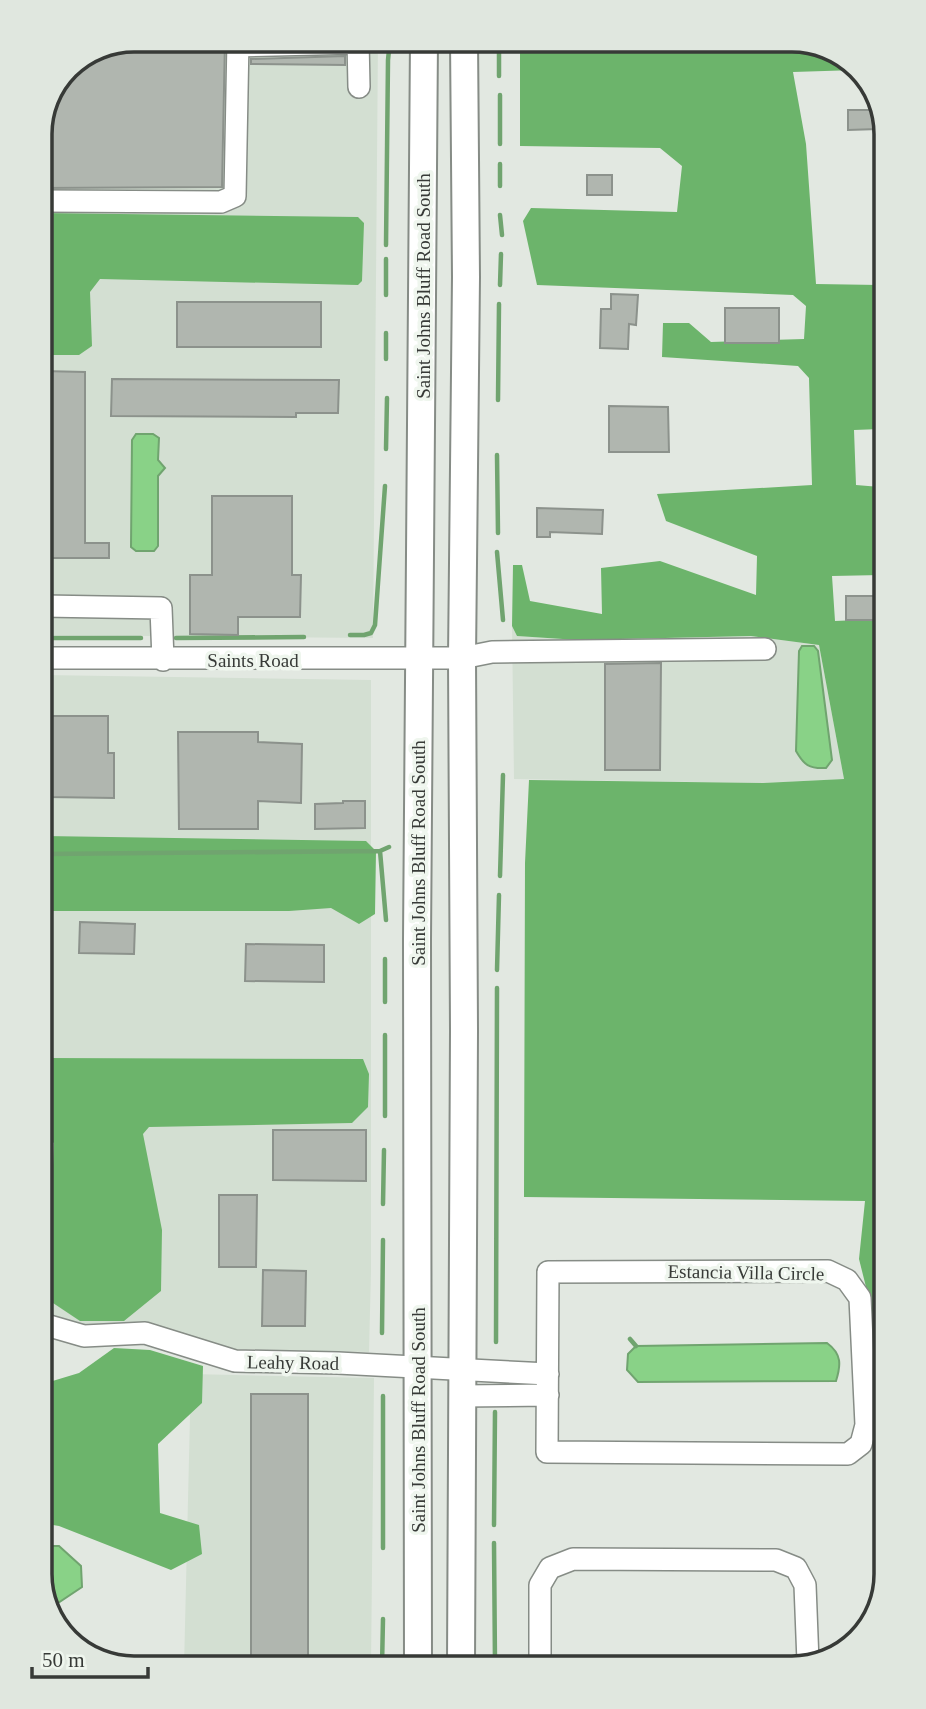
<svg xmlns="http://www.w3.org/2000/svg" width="926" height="1709" font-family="Georgia,serif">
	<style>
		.built { fill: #d3dfd2 }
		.forest { fill: #6cb46b }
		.water { fill: #89d287; stroke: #70a46f; stroke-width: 2 }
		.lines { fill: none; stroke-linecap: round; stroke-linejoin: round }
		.stream { stroke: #70a46f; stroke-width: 4.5 }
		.building { fill: #b0b6af; stroke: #8c928c; stroke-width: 2 }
		.minor-casing { stroke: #868c86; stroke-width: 24 }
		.major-casing { stroke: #868c86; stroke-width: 30 }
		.minor { stroke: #fff; stroke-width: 21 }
		.major { stroke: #fff; stroke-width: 26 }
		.labels { text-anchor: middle; stroke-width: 7; stroke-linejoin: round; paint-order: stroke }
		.street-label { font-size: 19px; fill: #373a37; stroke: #eff6ee }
		.rim { fill: none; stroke: #373a37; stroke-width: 3.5 }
	</style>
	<rect width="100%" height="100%" fill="#e2e8e1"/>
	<path class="built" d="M135,40H378L373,638L43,635L40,129L68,68Z
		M512,626L517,636L578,640L751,636L819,645L844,779L763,783L514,779Z
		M43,675L371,680V1271L369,1352L235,1349L193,1339L46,1337Z
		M191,1374L374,1378L371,1666L184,1668Z"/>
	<path class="forest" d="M520,40H798L844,56L856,70L793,72L806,144L816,284L879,285L880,429L854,430L856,485L880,487L881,575L832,576L835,621L881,619L886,1533L882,1525L874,1319L859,1259L865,1201L524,1197L525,863L529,780L763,783L844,779L819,645L751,636L578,640L517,636L512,626L513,565H522L530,601L602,614L601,568L660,561L756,595L757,556L666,521L657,494L812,485L809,378L798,366L662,357L663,323H689L711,342L804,339L806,306L793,295L537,285L523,221L531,208L677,212L682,166L660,148L520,146Z
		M41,213L358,217L364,223L362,281L358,285L100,279L90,292L92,346L79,355H42Z
		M44,836L366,841L376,851L375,914L359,924L331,908L289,911H44Z
		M45,1058L363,1059L369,1074L368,1107L352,1123L149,1127L143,1134L162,1230L161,1291L124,1321H80L47,1299L54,1143L45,1136Z
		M114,1348L150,1350L203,1366L202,1403L158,1444L160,1513L199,1525L202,1554L171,1570L59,1526L47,1524L46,1383L79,1373Z"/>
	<path class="water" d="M136,434H153L159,438L158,460L165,468L158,476V546L154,551H136L131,547L132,440Z
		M802,646H814L818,651L832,760L826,768C809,769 804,765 796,751L799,651Z
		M827,1343C842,1354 841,1365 836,1381L638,1382L627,1370L628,1354L636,1346Z
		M47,1546H59L81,1566L82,1587L58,1603H48Z"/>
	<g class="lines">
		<path class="stream" d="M499,76V40
			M500,95V144
			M500,164V186
			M500,215L502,235
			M386,245L388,60L390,40
			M386,259V295
			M500,285L501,254
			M386,333V359
			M498,400L499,304
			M386,449L387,398
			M497,455L498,533
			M497,552L503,620
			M350,635H364L371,633L375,625L385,486
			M43,638H141
			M176,638L304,637
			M44,854L380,851
			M500,876L503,775
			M386,920L380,851L389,847
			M497,970L499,895
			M385,1002V959
			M385,1116V1035
			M383,1204L384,1150
			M382,1333L383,1240
			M630,1339L636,1346
			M496,1342L497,988
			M383,1396V1548
			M494,1525L495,1412
			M494,1543L495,1665
			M382,1666L383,1619"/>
	</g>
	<path class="building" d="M135,40H225L222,187L41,188V128L68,68Z
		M345,56V65L251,64V59Z
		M848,110H877L878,129L848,130Z
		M587,175H612V195H587Z
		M611,294L638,295L636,325L629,324L628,349L600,348L601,309H611Z
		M177,302H321V347H177Z
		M725,308H779V343H725Z
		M42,371L85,372V543H109V558H43Z
		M112,379L339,380L338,413H296V417L111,416Z
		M609,406L668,407L669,452H609Z
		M212,496H292V575H301L300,617H238V635L190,634V575H212Z
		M537,508L603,510L602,534L550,532V537H537Z
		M846,596H880V620H846Z
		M661,663L660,770H605V664Z
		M48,716H108V753H114V798L48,797Z
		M178,732H258V742L302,744L301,803L258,801V829H179Z
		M343,801H365V828L315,829V804L343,803Z
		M80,922L135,924L134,954L79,953Z
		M246,944L324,945V982L245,981Z
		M273,1130H366V1181L273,1180Z
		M219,1195H257L256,1267H219Z
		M263,1270L306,1271L305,1326H262Z
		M251,1394H308V1667H251Z"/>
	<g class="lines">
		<g class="minor-casing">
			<path id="minor" d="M358,40L359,87
				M238,46L358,43
				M41,201L221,202L235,196L238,40
				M43,606L161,608L163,660
				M43,658H462L492,652L765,649
				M828,1271L847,1280L860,1298L866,1425L861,1444L848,1454L547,1452L548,1272Z
				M46,1325L84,1336L145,1333L235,1361L338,1363L548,1374
				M461,1396L548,1395
				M540,1664V1585L550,1568L573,1559L776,1560L796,1568L805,1585L808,1662"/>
		</g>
		<g class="major-casing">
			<path id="major" d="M461,1665L464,1031L462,658L466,277L464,40
				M418,1666L417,939L424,40"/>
		</g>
		<use href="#minor" class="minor"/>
		<use href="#major" class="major"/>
	</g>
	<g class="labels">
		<g class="street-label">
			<text transform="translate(423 286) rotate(-90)" y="7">Saint Johns Bluff Road South</text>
			<text x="253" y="667">Saints Road</text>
			<text transform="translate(418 853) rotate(-90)" y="7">Saint Johns Bluff Road South</text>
			<text transform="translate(746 1272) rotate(1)" y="7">Estancia Villa Circle</text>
			<text transform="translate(293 1362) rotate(1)" y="7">Leahy Road</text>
			<text transform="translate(418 1420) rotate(-90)" y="7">Saint Johns Bluff Road South</text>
		</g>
	</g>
	<path d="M0 0H926V1709H0ZM134 52H792A82 82 0 0 1 874 134V1574A82 82 0 0 1 792 1656H134A82 82 0 0 1 52 1574V134A82 82 0 0 1 134 52Z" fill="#e0e7df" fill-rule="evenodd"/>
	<path class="rim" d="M134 52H792A82 82 0 0 1 874 134V1574A82 82 0 0 1 792 1656H134A82 82 0 0 1 52 1574V134A82 82 0 0 1 134 52Z"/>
	<path d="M32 1667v10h116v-10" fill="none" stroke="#373a37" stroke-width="3.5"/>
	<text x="42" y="1667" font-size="21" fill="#373a37" stroke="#eff6ee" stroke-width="5" paint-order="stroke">50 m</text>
</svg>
